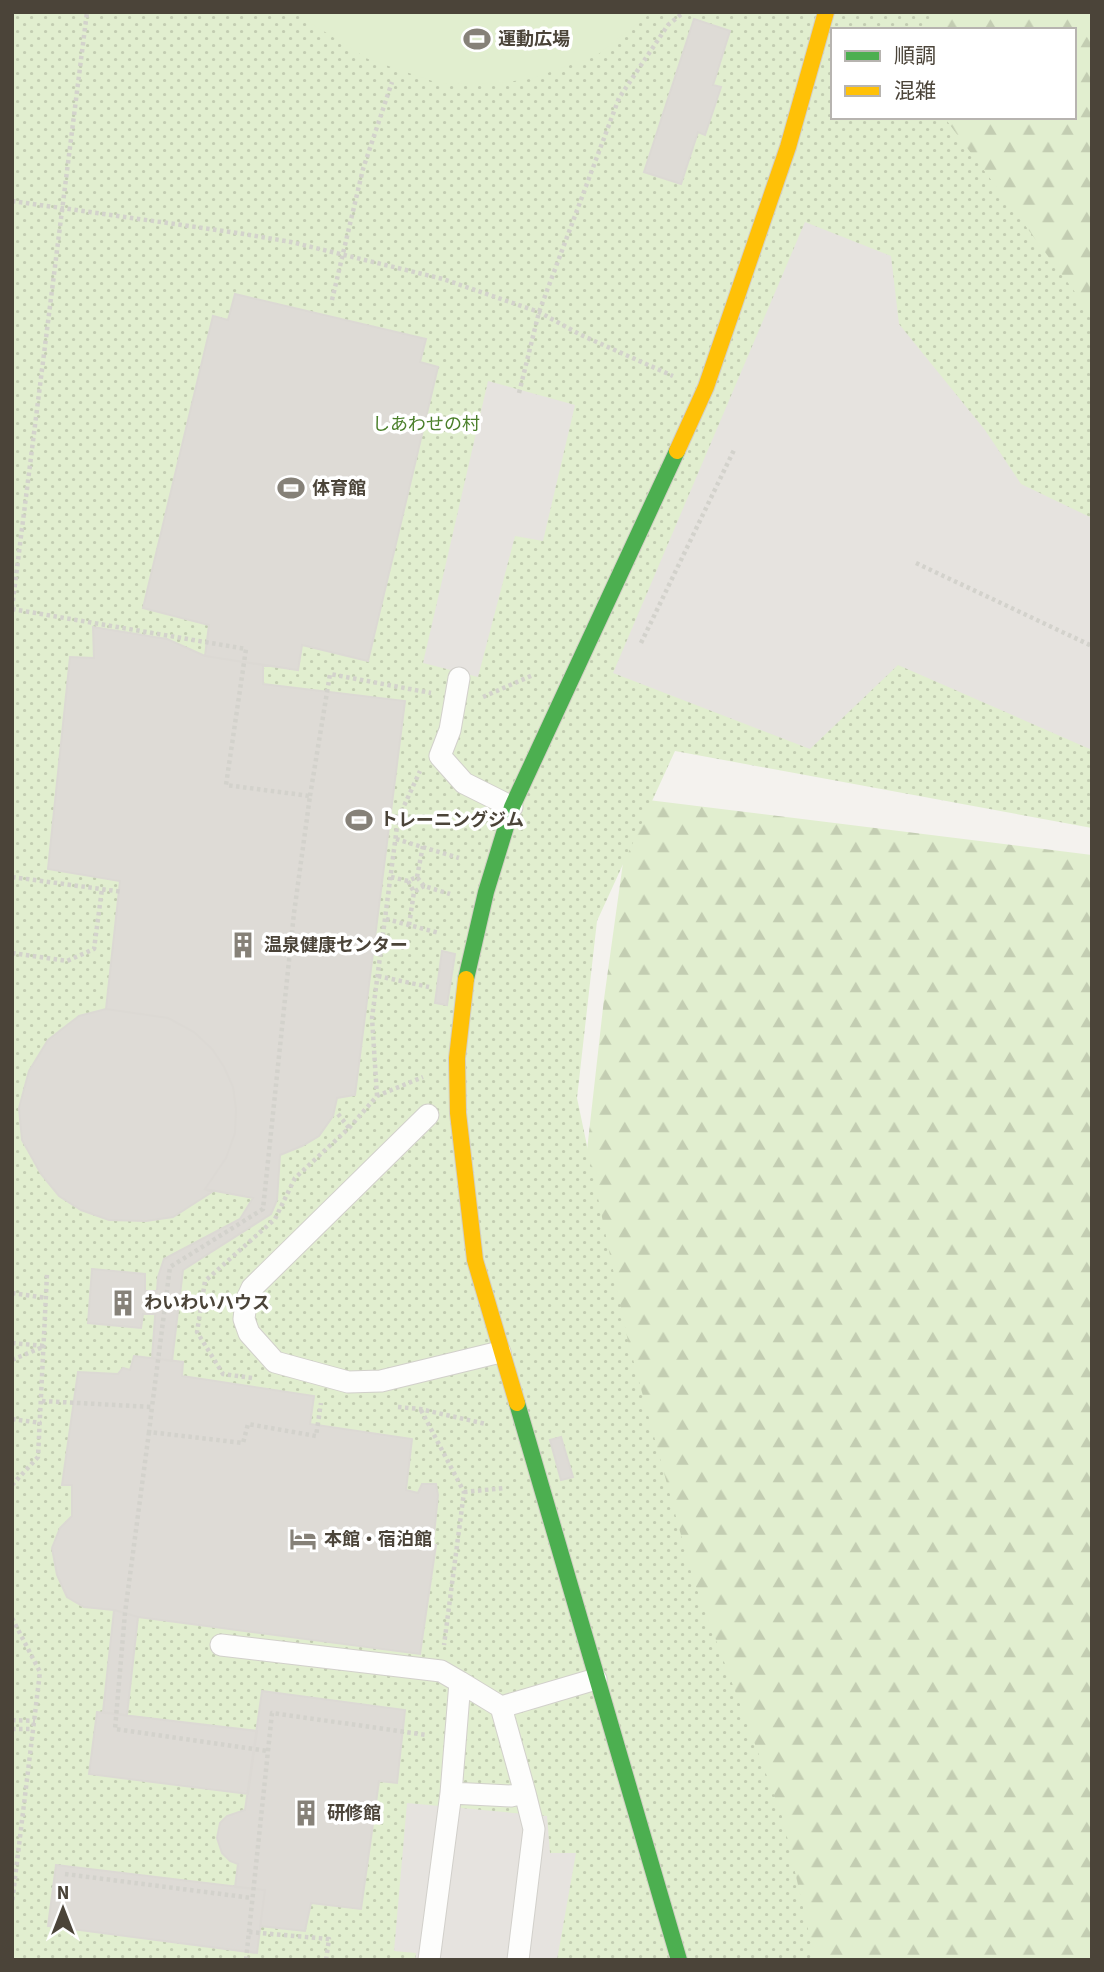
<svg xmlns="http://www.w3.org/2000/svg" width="1104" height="1972" font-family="'Source Sans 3','Noto Sans JP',sans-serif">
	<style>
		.forest { fill: url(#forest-firs) }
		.park { fill: url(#park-dots) }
		.pitch { fill: #e1eecf }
		.parking { fill: #e6e3df }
		.building { fill: #dedbd6; stroke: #dcd9d4; stroke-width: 2 }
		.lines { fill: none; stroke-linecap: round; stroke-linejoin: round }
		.lane-casing { stroke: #d2d0cb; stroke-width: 23 }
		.fast-casing { stroke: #d3cfc5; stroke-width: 18 }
		.slow-casing { stroke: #d3cfc5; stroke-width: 18 }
		.path { stroke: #d3d2cc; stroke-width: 4.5; stroke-dasharray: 3.5 3.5; stroke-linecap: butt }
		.lane { stroke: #fdfdfc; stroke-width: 21 }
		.fast { stroke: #4caf50; stroke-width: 16 }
		.slow { stroke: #ffc107; stroke-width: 16 }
		.labels { text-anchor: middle; stroke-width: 7; stroke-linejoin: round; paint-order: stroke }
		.poi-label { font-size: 18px; font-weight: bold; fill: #4b4439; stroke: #fff; text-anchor: start }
		.park-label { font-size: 18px; fill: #4a7f2a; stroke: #fff }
	</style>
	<defs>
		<pattern id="forest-firs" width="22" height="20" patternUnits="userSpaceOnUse" patternTransform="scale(1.75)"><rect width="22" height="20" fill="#e1eecf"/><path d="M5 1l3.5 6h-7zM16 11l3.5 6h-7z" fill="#c3cdb2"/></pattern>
		<pattern id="park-dots" width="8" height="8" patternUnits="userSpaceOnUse" patternTransform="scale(1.75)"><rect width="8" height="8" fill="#e1eecf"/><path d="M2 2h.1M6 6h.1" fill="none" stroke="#c3cdb2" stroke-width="1.8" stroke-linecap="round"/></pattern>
	</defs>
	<rect width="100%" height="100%" fill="#f4f2ee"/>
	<path class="forest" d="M902,12H1092V497L888,117H1074V30H894Z
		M632,798L1092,855V1960H805L654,1512L584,1177L604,999Z"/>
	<path class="park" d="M12,12H936L927,30H833V117H944L1092,315V828L675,751L597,921L577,1098L628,1341L693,1579L783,1819L815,1960H12Z"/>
	<path class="pitch" d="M301,12H652L596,56L530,79L491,84L438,83L368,59L309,22Z"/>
	<path class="parking" d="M805,222L891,256L899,324L985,430L1021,484L1092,518V750L898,665L810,749L613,673Z
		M488,381L575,405L543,541L515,536L478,677L423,663Z
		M407,1803L547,1816L550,1853H576L557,1960H415L416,1953L394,1951Z"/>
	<path class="building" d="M694,19L730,31L713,85L721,87L705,135L698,132L681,184L644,172Z
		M235,294L426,339L420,362L438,367L368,661L302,645L298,670L205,656L209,625L143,608L213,316L228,320Z
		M93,627L167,639L205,656L263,665V684L405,701L355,1095L337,1098L333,1116L319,1136L302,1146L280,1155L277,1200L271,1214L183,1270L172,1361L152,1358L158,1277L164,1259L240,1219L253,1198L205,1189L226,1158L235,1133L236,1109L233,1087L224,1067L212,1049L194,1032L168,1018L106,1009L120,881L48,869L70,657L94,658Z
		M442,951L455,954L447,1005L435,1003Z
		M106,1009L168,1018L194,1032L212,1049L224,1067L233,1087L236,1109L235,1133L226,1158L205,1189L212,1192L173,1217L146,1221L109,1220L81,1210L59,1196L41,1174L22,1140L19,1108L29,1071L48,1040L79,1016Z
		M92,1269L145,1274V1291H157L155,1314H143L141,1328L88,1323Z
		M134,1356L183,1362L182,1376L314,1396L310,1424L412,1439L406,1490L418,1493L422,1484H436L438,1495L433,1545H436L420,1654L138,1617L114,1610L84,1607L67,1597L57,1575L52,1548L60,1528L72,1516V1485H62L78,1372L118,1374L123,1368L130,1370Z
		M561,1437L573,1477L561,1480L550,1440Z
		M114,1610L138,1617L127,1715L103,1712Z
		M262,1691L405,1710L397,1783L379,1781L361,1909L311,1903L305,1931L260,1926L265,1890L235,1887L238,1864L230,1861L222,1853L217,1838L220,1823L227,1816L245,1810Z
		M97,1712L257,1731L248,1794L89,1774Z
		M56,1865L265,1890L257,1953L48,1926Z"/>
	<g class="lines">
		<g class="lane-casing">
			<path id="lane" d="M459,678L450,730L440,756L464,783L512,807
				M428,1115L252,1288L246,1301L244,1319L249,1333L275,1362L348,1382L381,1381L500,1352
				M221,1645L441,1671L460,1682
				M501,1707L460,1682L451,1793L511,1796L525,1793L501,1707L596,1679
				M429,1960L451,1793
				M518,1960L534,1829L525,1793"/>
		</g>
		<g class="fast-casing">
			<path id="fast" d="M466,979L486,892L512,807L677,451
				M517,1403L679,1960"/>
		</g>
		<g class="slow-casing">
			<path id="slow" d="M677,451L706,387L788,147L826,12
				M466,979L457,1058L458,1113L475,1260L517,1403"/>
		</g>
		<path class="path" d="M12,201L238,233L291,242L443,279L539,312L581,335L673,376
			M332,300L363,169L392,82
			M519,393L539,312L619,98L668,25L684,12
			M916,563L1092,646
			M12,608L87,12
			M12,609L246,649L226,785L310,796L294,913L263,1209L170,1267L152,1407
			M641,643L734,450
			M483,697L533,675
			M310,796L330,674L431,693
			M396,839L459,858
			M12,877L123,892
			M391,877L408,881L417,877L424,886L450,894
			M417,877L423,846
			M408,881L414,892L424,886
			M386,919L439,933
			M409,925L414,892
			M12,953L67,961L94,949L102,889
			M378,976L429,987
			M377,1096L372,1018L398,819L420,771
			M338,1114L349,1128
			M12,1293L46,1298
			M152,1302L165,1303
			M12,1343L44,1346
			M12,1360L45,1346
			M252,1378L223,1374L197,1332L205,1281L275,1219L295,1178L349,1128L377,1096L423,1077
			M42,1401L152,1407L149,1432L243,1443L248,1424L316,1436L321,1403
			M398,1407L420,1409L486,1424
			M421,1410L464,1492L444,1645
			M12,1419L41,1423
			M149,1432L125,1613L115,1729L267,1751
			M12,1485L38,1457L47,1274
			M464,1492L505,1488
			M12,1618L40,1672L12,1903
			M12,1720L35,1721
			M12,1729H33
			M65,1874L252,1898
			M249,1932L329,1939L326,1960
			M246,1960L272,1713L427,1735"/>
		<use href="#lane" class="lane"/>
		<use href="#fast" class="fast"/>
		<use href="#slow" class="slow"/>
	</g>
	<defs>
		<g id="stadium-bare" transform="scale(2.1)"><path d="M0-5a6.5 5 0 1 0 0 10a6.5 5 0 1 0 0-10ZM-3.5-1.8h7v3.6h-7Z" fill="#868178" stroke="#fff" stroke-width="2.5" paint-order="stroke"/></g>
		<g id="building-bare" transform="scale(2.1)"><path d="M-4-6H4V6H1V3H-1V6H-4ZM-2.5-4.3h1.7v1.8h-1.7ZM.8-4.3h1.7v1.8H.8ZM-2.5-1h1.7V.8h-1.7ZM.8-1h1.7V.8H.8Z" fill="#868178" stroke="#fff" stroke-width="2.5" paint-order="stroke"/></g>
		<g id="hotel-bare" transform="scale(2.1)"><path d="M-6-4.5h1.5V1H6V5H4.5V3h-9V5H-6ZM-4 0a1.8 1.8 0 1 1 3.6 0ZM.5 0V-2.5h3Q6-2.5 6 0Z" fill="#868178" stroke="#fff" stroke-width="2.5" paint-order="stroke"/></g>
	</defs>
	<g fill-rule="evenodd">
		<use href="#stadium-bare" x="477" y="39"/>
		<use href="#stadium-bare" x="291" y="488"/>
		<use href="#stadium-bare" x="359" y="820"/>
		<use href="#building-bare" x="243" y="945"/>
		<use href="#building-bare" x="123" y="1303"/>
		<use href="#hotel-bare" x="303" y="1539"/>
		<use href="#building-bare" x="306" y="1813"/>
	</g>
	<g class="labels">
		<g class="poi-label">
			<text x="498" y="45">運動広場</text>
			<text x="312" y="494">体育館</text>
			<text x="380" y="826">トレーニングジム</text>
			<text x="264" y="951">温泉健康センター</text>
			<text x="144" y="1309">わいわいハウス</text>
			<text x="324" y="1545">本館・宿泊館</text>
			<text x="327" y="1819">研修館</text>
		</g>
		<g class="park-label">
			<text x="426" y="430">しあわせの村</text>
		</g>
	</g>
	<rect width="1104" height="1972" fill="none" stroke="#4b4439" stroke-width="28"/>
	<rect x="831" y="28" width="245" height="91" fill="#ffffff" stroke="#b7b4b0" stroke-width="2"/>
	<rect x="845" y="51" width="35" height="10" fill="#4caf50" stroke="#b7b4b0" stroke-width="2"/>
	<text x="894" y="63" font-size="21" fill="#4b4439">順調</text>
	<rect x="845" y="86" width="35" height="10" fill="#ffc107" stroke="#b7b4b0" stroke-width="2"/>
	<text x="894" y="98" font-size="21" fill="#4b4439">混雑</text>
	<g transform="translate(63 1909)" stroke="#ffffff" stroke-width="5" paint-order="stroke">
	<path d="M0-5L12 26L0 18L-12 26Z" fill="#4b4439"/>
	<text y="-10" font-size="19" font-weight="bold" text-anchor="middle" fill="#4b4439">N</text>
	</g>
</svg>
